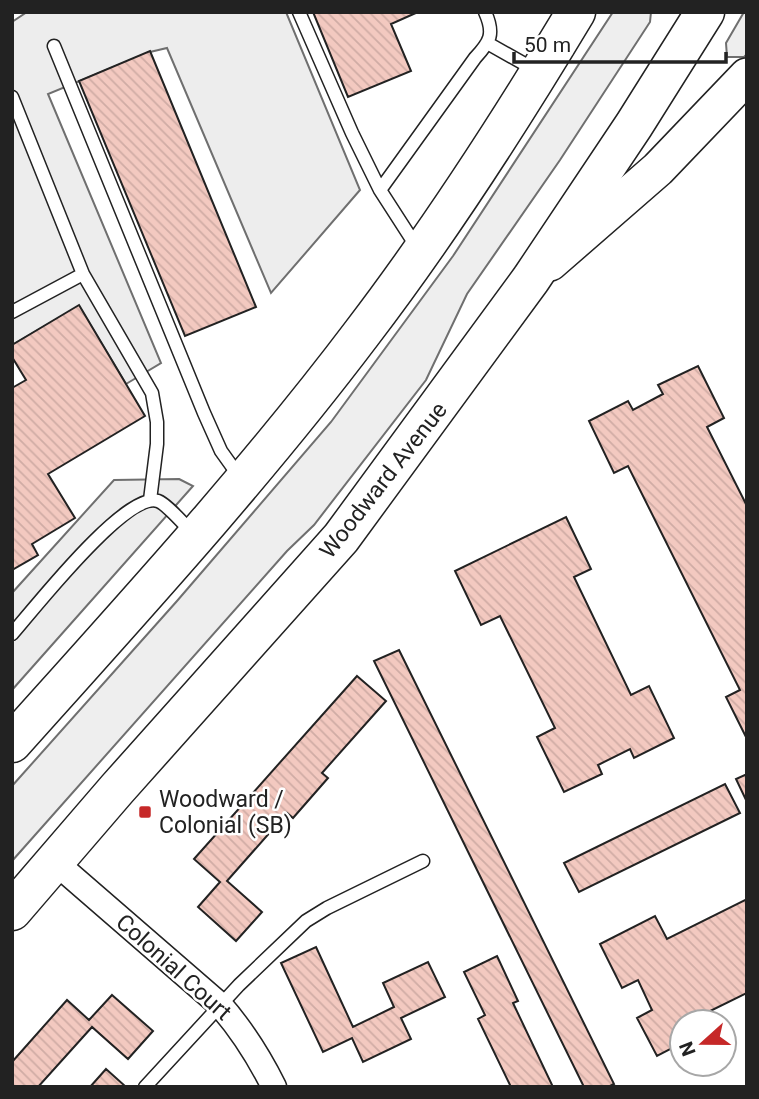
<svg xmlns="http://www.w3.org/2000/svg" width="759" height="1099" font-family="Roboto,sans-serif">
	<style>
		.green { fill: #eee; stroke: #6f6f6f; stroke-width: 2 }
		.parking { fill: #ededed; stroke: #6f6f6f; stroke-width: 2 }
		.building { fill: url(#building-back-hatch); stroke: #222; stroke-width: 2 }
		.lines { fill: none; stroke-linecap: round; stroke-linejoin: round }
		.lane-casing { stroke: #222; stroke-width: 15 }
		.street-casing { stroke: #222; stroke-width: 27 }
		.secondary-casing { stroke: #222; stroke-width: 38 }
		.primary-casing { stroke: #222; stroke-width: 41 }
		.lane { stroke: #fff; stroke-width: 12 }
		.street { stroke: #fff; stroke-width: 24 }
		.secondary { stroke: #fff; stroke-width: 35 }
		.primary { stroke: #fff; stroke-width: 38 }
		.poi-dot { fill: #c62828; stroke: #fff; stroke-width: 2.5 }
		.labels { text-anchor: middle; stroke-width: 5; stroke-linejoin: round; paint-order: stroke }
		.street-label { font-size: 23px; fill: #222; stroke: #fff }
		.poi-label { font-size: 23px; fill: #222; stroke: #fff; text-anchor: start }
	</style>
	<defs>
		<pattern id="building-back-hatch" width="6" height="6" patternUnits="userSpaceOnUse" patternTransform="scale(1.75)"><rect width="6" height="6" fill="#f3c9c0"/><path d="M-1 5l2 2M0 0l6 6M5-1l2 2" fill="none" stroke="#d0aca5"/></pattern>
	</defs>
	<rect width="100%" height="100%" fill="#fff"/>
	<path class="green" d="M613,12H651L650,22L560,160L467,294L426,380L314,525L287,551L12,861V786L177,601L331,422L453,256Z
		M744,12H747V54L744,57H727L726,43Z"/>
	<path class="parking" d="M27,12H286L360,190L271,293L167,48L150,52L48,94L161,363L126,384L79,306L12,345V22Z
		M179,479L193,486L12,690V593L114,480Z"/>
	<path class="building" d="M313,12H418L391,24L411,71L348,97Z
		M150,51L256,307L185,336L79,81Z
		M79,305L145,416L48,474L75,518L32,544L38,555L12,570V388L26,380L12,357V345Z
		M698,366L724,418L707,427L747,506V739L726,697L740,690L628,466L614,473L589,421L628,401L633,410L663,394L658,385Z
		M566,517L591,569L574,577L631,695L649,686L674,738L634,758L630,749L598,765L602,774L564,792L537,737L555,728L500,616L481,625L455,571Z
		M399,650L614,1084L608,1087H584L374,661Z
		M357,676L386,701L322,773L328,778L293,818L287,813L227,881L262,912L236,941L198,907L220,882L194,859Z
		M747,774V802L736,779Z
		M725,784L740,813L579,892L564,863Z
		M747,899V993L704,1014L708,1022H682V1043L657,1056L637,1018L652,1010L638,980L622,988L600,944L655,916L667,939Z
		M316,947L353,1027L394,1007L383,983L428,962L445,997L401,1018L411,1039L363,1062L352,1038L323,1052L281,963Z
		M497,956L518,1001L513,1003L553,1087H511L478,1019L485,1015L464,972Z
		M112,995L153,1031L128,1059L92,1027L38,1087H12V1062L67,1000L89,1020Z
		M106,1069L125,1086L90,1087Z"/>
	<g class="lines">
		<g class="lane-casing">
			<path id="lane" d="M299,12L352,133L380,190L418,249
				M489,44L537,71
				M54,46L204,413L221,451L241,479
				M12,97L83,274L12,312
				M380,190L475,58C490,42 495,34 485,12
				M83,274L152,393L157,422V444L150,500
				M12,634C34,609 126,491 158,501C167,504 186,527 194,534
				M145,1087L239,985L306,921L327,908L423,861"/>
		</g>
		<g class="street-casing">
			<path id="street" d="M55,862L220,1005C242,1030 259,1057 274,1087"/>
		</g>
		<g class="secondary-casing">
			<path id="secondary" d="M550,263L658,169L747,76"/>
		</g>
		<g class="primary-casing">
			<path id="primary" d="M12,743C132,609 254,476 362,333C440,231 510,122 576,12
				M12,911L117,789L341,538L531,279L634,125L705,12"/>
		</g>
		<use href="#lane" class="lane"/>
		<use href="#street" class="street"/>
		<use href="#secondary" class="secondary"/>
		<use href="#primary" class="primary"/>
	</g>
	<rect class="poi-dot" x="138" y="805" width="14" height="14" rx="3.5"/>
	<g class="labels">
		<g class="street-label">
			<text transform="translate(383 480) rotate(-52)" y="8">Woodward Avenue</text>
			<text transform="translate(174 967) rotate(42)" y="8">Colonial Court</text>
		</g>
		<g class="poi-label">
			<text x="159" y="807">Woodward /<tspan x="159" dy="26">Colonial (SB)</tspan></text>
		</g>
	</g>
	<rect width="759" height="1099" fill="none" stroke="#222222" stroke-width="28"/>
	<g transform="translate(703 1043) rotate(249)"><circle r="33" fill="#ffffff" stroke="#a7a7a7" stroke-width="2"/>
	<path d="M0-5L12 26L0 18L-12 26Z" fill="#c62828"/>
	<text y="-10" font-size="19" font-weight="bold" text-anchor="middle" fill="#222222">N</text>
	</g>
	<path d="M514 52v10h212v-10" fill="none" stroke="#222222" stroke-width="3.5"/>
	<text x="524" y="52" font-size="21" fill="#222222" stroke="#ffffff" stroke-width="5" paint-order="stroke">50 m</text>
</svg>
